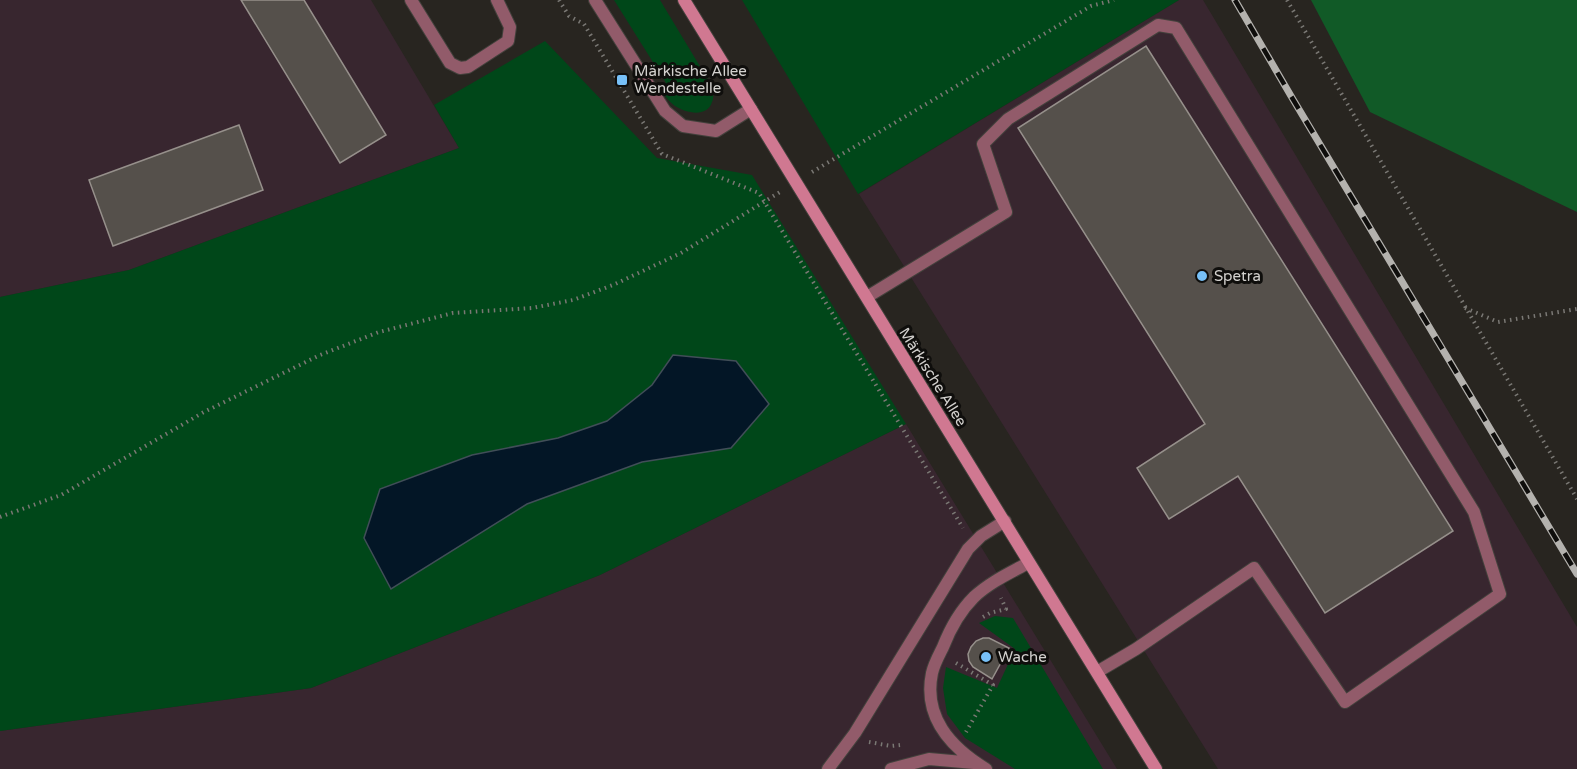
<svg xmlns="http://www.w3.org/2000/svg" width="1577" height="769" font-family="'Varela Round',sans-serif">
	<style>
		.industrial { fill: #38262f }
		.green { fill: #004719; fill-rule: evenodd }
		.forest { fill: #115a27 }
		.water { fill: #031626; stroke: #414e58; stroke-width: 1.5 }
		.building { fill: #55504b; stroke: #96908b; stroke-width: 1.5 }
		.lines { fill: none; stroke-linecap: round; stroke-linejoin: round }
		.lane-casing { stroke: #43413c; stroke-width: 14 }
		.secondary-casing { stroke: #43413c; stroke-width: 14 }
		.path { stroke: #7a7874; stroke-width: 4; stroke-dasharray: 1.5 4.5; stroke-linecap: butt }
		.lane { stroke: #925b6a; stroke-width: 12 }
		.secondary { stroke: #d07891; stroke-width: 12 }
		.rail-casing { stroke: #b4b2ae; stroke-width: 7 }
		.rail { stroke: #0f0e0c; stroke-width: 4.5; stroke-dasharray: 14; stroke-linecap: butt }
		.poi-dot { fill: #77c0f7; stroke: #0f0e0c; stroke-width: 2 }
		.labels { text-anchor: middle; stroke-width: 6; stroke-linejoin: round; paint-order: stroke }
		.poi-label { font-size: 15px; fill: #d3d1ce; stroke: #0f0e0c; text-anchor: start }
		.street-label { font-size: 15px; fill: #d3d1ce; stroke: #0f0e0c }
	</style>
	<rect width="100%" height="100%" fill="#282520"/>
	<path class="industrial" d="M0,0H371L459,148L129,270L0,297Z
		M1179,0H1203L1577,627V769H1218L859,194Z
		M906,424L1117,769H0V731L311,688L600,575Z"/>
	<path class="green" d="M614,0H660L713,88C713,92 714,98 712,102C707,118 686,113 675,106C669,102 664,94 659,88L666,83Z
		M742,0H1179L858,194Z
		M545,41L657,158L752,175L906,424L600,575L311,688L0,731V297L129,270L459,148L434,105ZM673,355L731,448L642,462L527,504L391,588L558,438L607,421L652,385Z
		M995,616L1013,618L1103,769H1015L965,738L947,714L943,688L946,667L997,688L1015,649L979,623Z"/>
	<path class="forest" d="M1311,0H1577V212L1370,112Z"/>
	<path class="water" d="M673,355L736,361L769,404L731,448L642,462L527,504L391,589L364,538L380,489L472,455L558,438L607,421L652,385Z"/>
	<path class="building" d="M241,0H304L386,135L340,163Z
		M1146,46L1453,531L1325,613L1238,476L1169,519L1137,468L1205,424L1018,128Z
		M239,125L263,190L113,246L89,180Z
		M983,638H989L1009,648L992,679L973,667L969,661L968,654L971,647L976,641Z"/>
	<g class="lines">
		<g class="lane-casing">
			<path id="lane" d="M411,0L450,63L460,68L468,67L508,41L510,27L497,0
				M595,0L665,111L683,126L716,131L751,109
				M867,297L1006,212L983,144L1008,119L1158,25L1176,28L1474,512L1500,594L1345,702L1254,568L1136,649L1097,672
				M828,769L855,733L968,549L981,536L1005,521
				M891,769L929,759L974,763
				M986,769C950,747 923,717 932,673C934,664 939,655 943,647C950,629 960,611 974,597C990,582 1010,573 1028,563"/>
		</g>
		<g class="secondary-casing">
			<path id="secondary" d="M684,0L1156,769"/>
		</g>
		<path class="path" d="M559,0L569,16L584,24L662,154L759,193L963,528
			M1287,0L1577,499
			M812,172L1091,6L1114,0
			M1465,308L1498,322L1577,309
			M0,517L61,495L204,412L320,355L379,332L453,313L532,308L573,300L613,285L681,253L780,192
			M983,617L990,613L1006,609L1001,598
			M956,663L993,685L966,732
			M869,742L891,746L900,745"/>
		<use href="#lane" class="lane"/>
		<use href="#secondary" class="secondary"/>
		<g class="rail-casing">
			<path id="rail" d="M1235,0L1291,96L1577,574"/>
		</g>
		<use href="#rail" class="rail"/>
	</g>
	<g class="poi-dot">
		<rect x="616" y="74" width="12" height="12" rx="3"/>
		<circle cx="1202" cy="276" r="6"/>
		<circle cx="986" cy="657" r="6"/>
	</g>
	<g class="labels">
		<g class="poi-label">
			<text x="634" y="76">Märkische Allee<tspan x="634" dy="17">Wendestelle</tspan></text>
			<text x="1214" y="281">Spetra</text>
			<text x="998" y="662">Wache</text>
		</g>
		<g class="street-label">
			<text transform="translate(933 377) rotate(58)" y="5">Märkische Allee</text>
		</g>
	</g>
</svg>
